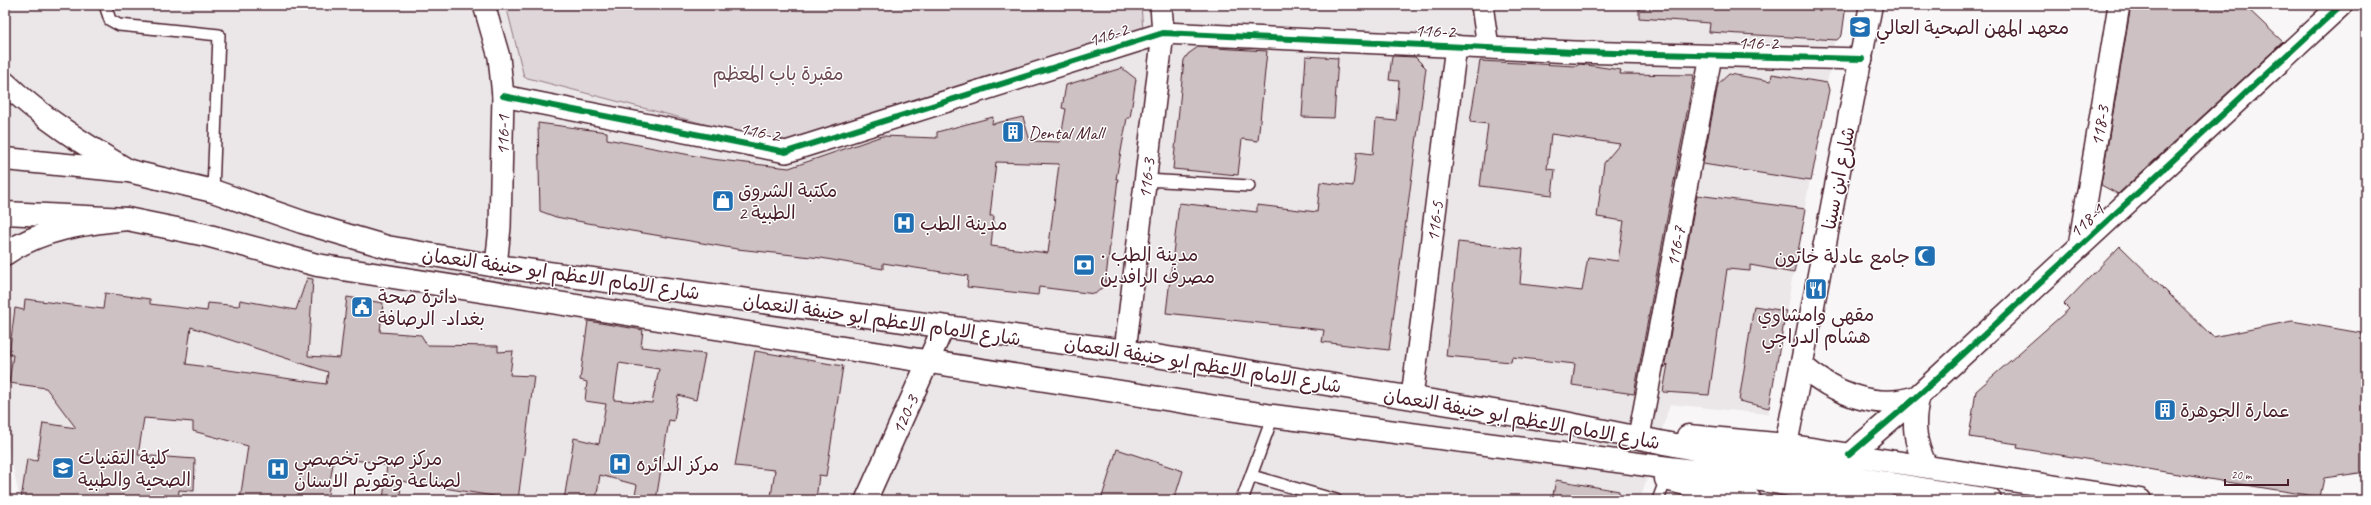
<svg xmlns="http://www.w3.org/2000/svg" width="2371" height="505" font-family="Caveat,'Playpen Sans Arabic',sans-serif">
	<style>
		.built { fill: #ebe6e8 }
		.green { fill: #ded6d9; stroke: #947a82 }
		.building { fill: #cdc1c4; stroke: #4a1f2b; fill-rule: evenodd }
		.lines { fill: none; stroke-linecap: round; stroke-linejoin: round }
		.service-casing { stroke: #4a1f2b; stroke-width: 14 }
		.minor-casing { stroke: #4a1f2b; stroke-width: 24 }
		.tertiary-casing { stroke: #4a1f2b; stroke-width: 25 }
		.secondary-casing { stroke: #4a1f2b; stroke-width: 25 }
		.primary-casing { stroke: #4a1f2b; stroke-width: 25 }
		.service { stroke: #fff; stroke-width: 11 }
		.minor { stroke: #fff; stroke-width: 21 }
		.tertiary { stroke: #fff; stroke-width: 22 }
		.secondary { stroke: #fff; stroke-width: 22 }
		.primary { stroke: #fff; stroke-width: 22 }
		.cycleway-casing { stroke: #fff; stroke-width: 8 }
		.cycleway { stroke: #00873e; stroke-width: 6 }
		.labels { text-anchor: middle; stroke-width: 3; stroke-linejoin: round; paint-order: stroke }
		.poi-label { font-size: 19px; fill: #4a1f2b; stroke: #fff; text-anchor: start }
		.street-label { font-size: 19px; fill: #4a1f2b; stroke: #fff }
		.park-label { font-size: 19px; fill: #6f4d56; stroke: #fff }
	</style>
	<rect width="100%" height="100%" fill="#f8f6f7"/>
	<filter id="ink" filterUnits="userSpaceOnUse"><feTurbulence type="fractalNoise" baseFrequency=".025" numOctaves="2"/><feDisplacementMap in="SourceGraphic" scale="8" xChannelSelector="R" yChannelSelector="G"/><feConvolveMatrix kernelMatrix="1 2 1 2 8 2 1 2 1" color-interpolation-filters="sRGB"/></filter>
	<g filter="url(#ink)">
		<path class="built" d="M5,5H1841L1768,414L1670,404L1640,500H20L5,431Z"/>
		<path class="green" d="M506,5H1141L1143,30L781,144L524,77Z"/>
		<path class="building" d="M1639,5H1846L1842,35L1837,40L1709,32L1710,23L1639,18Z
			M2131,5H2244L2283,42L2118,194L2101,185Z
			M1198,47L1267,51L1258,141L1242,139L1238,175L1173,169L1184,60L1188,54Z
			M1306,56L1338,58L1334,118L1302,117Z
			M1392,56L1415,57L1426,68L1389,350L1322,342L1324,330L1166,313L1179,203L1257,212V205L1317,212L1320,182L1353,186L1357,152L1373,154L1376,119L1396,121L1399,81L1389,80Z
			M1480,61L1576,66L1580,64L1621,70L1620,74L1694,75L1634,394L1572,385L1575,364L1512,357L1511,362L1446,356L1458,242L1523,249L1520,284L1582,291L1588,257L1618,261L1624,221L1597,217L1604,163L1620,144L1551,134L1547,169L1555,170L1552,195L1480,186L1488,124L1470,122Z
			M1122,68L1136,79L1130,118H1127L1116,179H1118L1105,285L1095,294L1039,287L1038,295L967,287L968,276L883,263V269L821,258L737,249L620,229L556,217L540,211L538,123L607,132V139L711,159L789,168L882,136L937,138V132L993,117L992,124L1023,117L1030,141L1060,142L1066,109L1062,108L1066,85ZM996,162L1059,164L1048,253L991,246L994,216H990Z
			M1729,74L1771,81L1772,74L1827,83L1829,90L1811,181L1703,164L1718,84Z
			M1697,195L1806,209L1794,273L1750,265V271L1727,269L1709,395L1663,392L1668,364L1664,368Z
			M2120,246L2213,337L2292,321L2361,333L2360,335L2366,336V472L2324,478L2320,497L2017,448L2018,444L1969,437L1976,391L2069,309L2064,304Z
			M307,278L313,279L308,356L340,358L347,297L383,303L380,332L421,335L427,345L498,346V352L513,351L510,375L534,376L518,500L401,481L400,500H383L387,465H380V463L334,458L327,500H240L248,446L193,431V422L144,418L138,455L195,459L194,491L179,490L178,500H21L27,459L37,461L43,423L76,428L46,388L9,383L13,355H9L15,308L24,310L25,299L103,309L105,293L150,299V304L207,311L208,303L239,306L240,300L296,310ZM191,327L328,372L326,384L186,364Z
			M1754,306L1786,311L1769,408L1739,401Z
			M588,321L643,330L641,347L705,354L696,400L678,395L674,421L669,420L656,500H634L637,485L600,475L596,500H564L574,438L599,444L606,404L585,401L587,382L580,380ZM619,363L659,369L652,403L614,400Z
			M755,351L843,366L826,476L819,475L816,500H796L771,496L775,470L735,466Z
			M1117,449L1183,471L1174,500H1101Z
			M1556,480L1619,491V500H1552Z"/>
		<g class="lines">
			<g class="service-casing">
				<path id="service" d="M105,5L110,20L119,25L219,35L213,191
					M1146,180L1249,186
					M1252,476L1336,500
					M1242,500L1273,416
					M1658,500L1666,479"/>
			</g>
			<g class="minor-casing">
				<g id="minor">
					<path d="M484,5L499,57L503,96L500,227L496,266"/>
					<path d="M1482,5L1488,47"/>
					<path d="M503,96L786,152L1163,33L1574,52L1862,59"/>
					<path id="s1" d="M2079,246L2119,5"/>
					<path id="s2" d="M1125,351L1163,33L1161,5"/>
					<path id="s3" d="M1412,397L1456,46"/>
					<path id="s4" d="M1639,436L1711,56"/>
					<path id="s5" d="M866,500L943,328"/>
				</g>
			</g>
			<g class="tertiary-casing">
				<path id="tertiary" d="M1801,365C1832,392 1875,411 1916,397
					M1919,395C1912,422 1914,442 1926,466
					M1786,445L1871,5
					M1849,455L1919,395L2341,5"/>
			</g>
			<g class="secondary-casing">
				<path id="secondary" d="M5,159L129,171L213,191L302,222L387,247L496,266L1125,351L1560,422L1764,463L1990,500
					M5,213L127,219L206,235L317,265L1273,416L1761,480L1882,500
					M1688,436L1786,445L2140,500
					M1666,479L1750,500"/>
			</g>
			<g class="primary-casing">
				<path id="primary" d="M5,83C42,118 85,145 129,171
					M5,254C41,229 85,223 127,219"/>
			</g>
			<use href="#service" class="service"/>
			<use href="#minor" class="minor"/>
			<use href="#tertiary" class="tertiary"/>
			<use href="#secondary" class="secondary"/>
			<use href="#primary" class="primary"/>
			<g class="cycleway-casing">
				<path id="cycleway" d="M503,96L786,152L1163,33L1574,52L1862,59
					M1849,455L1919,395L2341,5"/>
			</g>
			<use href="#cycleway" class="cycleway"/>
		</g>
	</g>
	<defs>
		<g id="school-square" transform="scale(1.15)"><rect x="-9" y="-9" width="18" height="18" rx="4" fill="#1f6fb2" stroke="#fff"/><path d="M0-5L7-2L0 1L-7-2ZM-4 1L0 2.5L4 1V4Q0 6-4 4Z" fill="#fff"/></g>
		<g id="building-square" transform="scale(1.15)"><rect x="-9" y="-9" width="18" height="18" rx="4" fill="#1f6fb2" stroke="#fff"/><path d="M-4-6H4V6H1V3H-1V6H-4ZM-2.5-4.3h1.7v1.8h-1.7ZM.8-4.3h1.7v1.8H.8ZM-2.5-1h1.7V.8h-1.7ZM.8-1h1.7V.8H.8Z" fill="#fff"/></g>
		<g id="shop-square" transform="scale(1.15)"><rect x="-9" y="-9" width="18" height="18" rx="4" fill="#1f6fb2" stroke="#fff"/><path d="M-5-2.5h2.3a2.7 3.5 0 0 1 5.4 0H5L5.5 6h-11ZM-1.5-2.5h3a1.5 2.3 0 0 0-3 0Z" fill="#fff"/></g>
		<g id="hospital-square" transform="scale(1.15)"><rect x="-9" y="-9" width="18" height="18" rx="4" fill="#1f6fb2" stroke="#fff"/><path d="M-5-5h3v3.5h4V-5h3V5h-3V1.5h-4V5h-3Z" fill="#fff"/></g>
		<g id="mosque-square" transform="scale(1.15)"><rect x="-9" y="-9" width="18" height="18" rx="4" fill="#1f6fb2" stroke="#fff"/><path d="M3.5-4.9A6 6 0 1 0 3.5 4.9A5 5 0 1 1 3.5-4.9Z" fill="#fff"/></g>
		<g id="bank-square" transform="scale(1.15)"><rect x="-9" y="-9" width="18" height="18" rx="4" fill="#1f6fb2" stroke="#fff"/><path d="M-6-4H6V4H-6ZM0-2.3a2.3 2.3 0 1 0 0 4.6a2.3 2.3 0 1 0 0-4.6Z" fill="#fff"/></g>
		<g id="restaurant-square" transform="scale(1.15)"><rect x="-9" y="-9" width="18" height="18" rx="4" fill="#1f6fb2" stroke="#fff"/><path d="M-5-6h1v4h1v-4h1v4h1v-4h1v5L-1.5 .5V6h-2V.5L-5-1ZM5-6V6H3V1.5H1.5Q1.5-4 5-6Z" fill="#fff"/></g>
		<g id="civic-square" transform="scale(1.15)"><rect x="-9" y="-9" width="18" height="18" rx="4" fill="#1f6fb2" stroke="#fff"/><path d="M-.6-6.5H3V-4.5H.6V-3L4-1V1h2V6H-6V1h2V-1L-.6-3ZM-1.2 2.5V6h2.4V2.5Z" fill="#fff"/></g>
		<g id="university-square" transform="scale(1.15)"><rect x="-9" y="-9" width="18" height="18" rx="4" fill="#1f6fb2" stroke="#fff"/><path d="M0-5L7-2L0 1L-7-2ZM-4 1L0 2.5L4 1V4Q0 6-4 4Z" fill="#fff"/></g>
	</defs>
	<g fill-rule="evenodd">
		<use href="#school-square" x="1860" y="27"/>
		<use href="#building-square" x="1013" y="132"/>
		<use href="#shop-square" x="723" y="201"/>
		<use href="#hospital-square" x="904" y="223"/>
		<use href="#mosque-square" x="1925" y="256"/>
		<use href="#bank-square" x="1084" y="265"/>
		<use href="#restaurant-square" x="1816" y="289"/>
		<use href="#civic-square" x="362" y="307"/>
		<use href="#building-square" x="2165" y="410"/>
		<use href="#hospital-square" x="620" y="464"/>
		<use href="#university-square" x="63" y="468"/>
		<use href="#hospital-square" x="278" y="469"/>
	</g>
	<g class="labels">
		<g class="poi-label">
			<text x="1876" y="34">معهد المهن الصحية العالي</text>
			<text x="1028" y="139">Dental Mall</text>
			<text x="738" y="197">مكتبة الشروق<tspan x="738" dy="22">الطبية 2</tspan></text>
			<text x="920" y="230">مدينة الطب</text>
			<text x="1100" y="261">مدينة الطب ٠<tspan x="1100" dy="22">مصرف الرافدين</tspan></text>
			<text x="1910" y="263" text-anchor="end">جامع عادلة خاتون</text>
			<text x="378" y="303">دائرة صحة<tspan x="378" dy="22">بغداد- الرصافة</tspan></text>
			<text x="1816" y="321" text-anchor="middle">مقهى وامشاوي<tspan x="1816" dy="22">هشام الدراجي</tspan></text>
			<text x="2180" y="417">عمارة الجوهرة</text>
			<text x="78" y="464">كلية التقنيات<tspan x="78" dy="22">الصحية والطبية</tspan></text>
			<text x="294" y="465">مركز صحي تخصصي<tspan x="294" dy="22">لصناعة وتقويم الاسنان</tspan></text>
			<text x="636" y="471">مركز الدائره</text>
		</g>
		<g class="street-label">
			<text transform="translate(1435 30) rotate(2)" y="7">116-2</text>
			<text transform="translate(1108 34) rotate(-18)" y="7">116-2</text>
			<text transform="translate(1758 42) rotate(1)" y="7">116-2</text>
			<text dy="7" stroke="none"><textPath href="#s1" startOffset="122">118-3</textPath></text>
			<text transform="translate(760 131) rotate(12)" y="7">116-2</text>
			<text transform="translate(502 135) rotate(-89)" y="7">116-1</text>
			<text dy="7" stroke="none"><textPath href="#s2" startOffset="174">116-3</textPath></text>
			<text transform="translate(1838 178) rotate(-79)" y="7">شارع ابن سينا</text>
			<text transform="translate(2086 220) rotate(-43)" y="7">118-1</text>
			<text dy="7" stroke="none"><textPath href="#s3" startOffset="177">116-5</textPath></text>
			<text dy="7" stroke="none"><textPath href="#s4" startOffset="193">116-7</textPath></text>
			<text transform="translate(561 273) rotate(8)" y="7">شارع الامام الاعظم ابو حنيفة النعمان</text>
			<text transform="translate(882 319) rotate(8)" y="7">شارع الامام الاعظم ابو حنيفة النعمان</text>
			<text transform="translate(1203 364) rotate(9)" y="7">شارع الامام الاعظم ابو حنيفة النعمان</text>
			<text dy="7" stroke="none"><textPath href="#s5" startOffset="94">120-3</textPath></text>
			<text transform="translate(1522 418) rotate(10)" y="7">شارع الامام الاعظم ابو حنيفة النعمان</text>
		</g>
		<g class="park-label">
			<text x="778" y="80">مقبرة باب المعظم</text>
		</g>
	</g>
	<rect width="2371" height="505" fill="none" stroke="#fff" stroke-width="20"/>
	<rect x="10" y="10" width="2351" height="485" fill="none" stroke="#4a1f2b" stroke-width="1.5" filter="url(#ink)"/>
	<path d="M2225 479v6h63v-6" fill="none" stroke="#4a1f2b" stroke-width="2"/>
	<text x="2231" y="479" font-size="12" fill="#4a1f2b" stroke="#ffffff" stroke-width="3" paint-order="stroke">20 m</text>
</svg>
